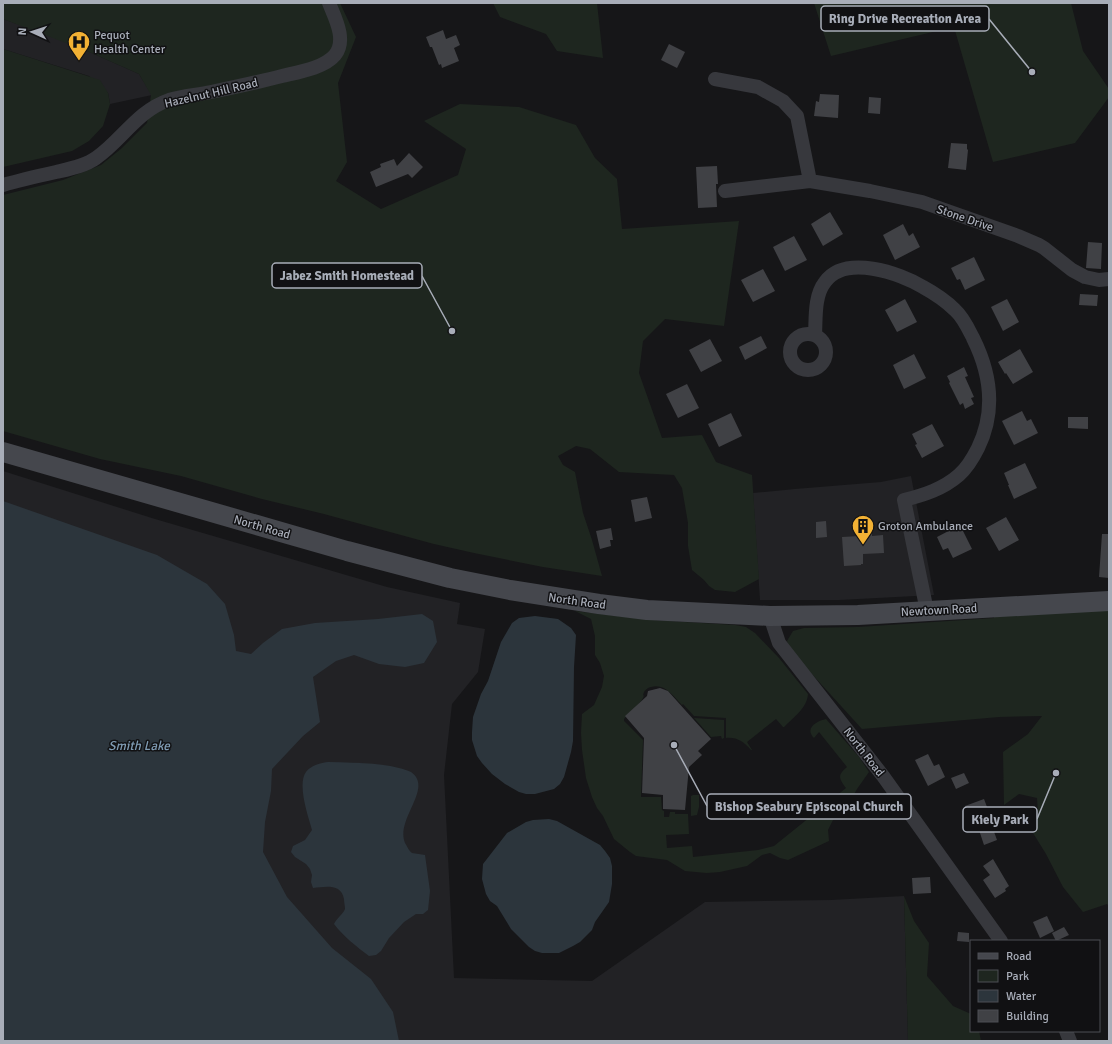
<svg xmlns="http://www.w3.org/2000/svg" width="1112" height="1044" font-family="Signika,sans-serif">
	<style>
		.built { fill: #222225 }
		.green { fill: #1e261f }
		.water { fill: #2c353c }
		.building { fill: #404145 }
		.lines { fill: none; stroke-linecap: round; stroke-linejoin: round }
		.street { stroke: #37383d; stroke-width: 14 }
		.secondary { stroke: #45474d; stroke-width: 20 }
		.labels { text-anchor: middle; stroke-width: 3; stroke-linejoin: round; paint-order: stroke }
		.poi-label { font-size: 12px; fill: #a8adb8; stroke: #111113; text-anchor: start }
		.street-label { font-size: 12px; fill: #a8adb8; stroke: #111113 }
		.water-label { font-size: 13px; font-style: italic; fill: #7f9bb3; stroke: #111113 }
		.leader { fill: none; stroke: #a8adb8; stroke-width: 1.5 }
		.callout-dot { fill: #a8adb8; stroke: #111113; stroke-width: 1.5 }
		.callout { fill: #111113; stroke: #a8adb8; stroke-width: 1.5 }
		.callout-label { font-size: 13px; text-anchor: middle; font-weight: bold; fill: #a8adb8 }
	</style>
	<rect width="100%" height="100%" fill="#161618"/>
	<path class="built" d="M3,19L65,41L139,74L152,95L110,104L108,93L89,76L3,49Z
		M3,471L155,519L387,587L460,603L457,624L485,629L478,672L452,704L444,775L454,978L592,981L705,902L831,900L904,896L908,1041H3Z
		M911,476L934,595L839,600H760L753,493L795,489L881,482Z"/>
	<path class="green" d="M3,3H340L356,37L338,83L347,162L336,181L381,209L458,175L466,149L424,121L460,104L519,107L576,125L595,158L617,179L622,229L739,221L724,326L665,319L643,341L639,373L662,438L702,435L716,462L752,475L759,579L735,592L715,590L709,586L704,580L692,570L688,546V523L682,488L674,475L619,472L590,449L576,446L558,456L563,465L575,472L583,513L592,540L602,576L543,567L474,553L434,544L324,514L262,499L181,476L100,459L3,431V195L63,180L101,165L122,148L147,123L151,95L139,74L87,51L3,19Z
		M493,3H597L603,58L557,51L546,34L500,17Z
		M814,3H1071L1083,51L1109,89V97L1075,143L993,162L954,27L831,56Z
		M3,49L100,80L108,93L110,104L103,126L89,141L72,151L3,167Z
		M1109,603V906L1107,904L1083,912L1063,887L1046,854L1033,833L1038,814L1037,798L1019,794L1004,805L1003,752L1028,734L1042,716L999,717L862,729L790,650L787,641L793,631L804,628L858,627L994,618L993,611Z
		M575,611L652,620L735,625L746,627L755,633L779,658L808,694C807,708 794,717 784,727H783L776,719L747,742L752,750H751C744,742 737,737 726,738V718L694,716L683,704L682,705C673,696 665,683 651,687C649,687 645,690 644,692C642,697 645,694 643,698C640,704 628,714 624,719V721L643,740L641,797H661L662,810L664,811V817H669L670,812H675V814H688L689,834L666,835L667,848L692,846L693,857L758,850L774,846L846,788C838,777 838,775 847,767L819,732L814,738C804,728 817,721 826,719L859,757L869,772L857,789L846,809L833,820L828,830L829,841L788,860L780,858L770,853L762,855L747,866L720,872L707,873L685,871L667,860L636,856L630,852L614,839L603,816L597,808L592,797L586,778L582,750L581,733L582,714L594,705L602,687L604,676L600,663L595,655V636L591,619Z
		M694,718L724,720V738L722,739L721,736L711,737Z
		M693,795H699V807L697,815L691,816V796Z
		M904,896L914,921L929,943L927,976L953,1006L971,1014V1031H979L981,1041H908Z"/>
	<path class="water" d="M3,501L157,555L207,584L225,604L234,635L236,651L251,654L263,643L282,629L315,623L378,619L422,614L433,621L437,642L424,663L405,667L379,664L354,655L336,661L313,677L320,722L303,736L272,769L271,791L265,822L263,852L287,897L332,948L371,979L393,1012L399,1041H3Z
		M535,616L558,619L571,628L576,635L574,667L573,741L571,752L564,777L560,784L554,789L535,794H526L519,792L505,784L492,774L482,763L477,756L472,740V732L473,717L481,694L488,681L501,642L512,623L519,618Z
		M328,762C352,763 376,762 399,768C403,769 407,770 411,772C434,788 395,819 405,843C407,846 409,851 412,853C416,854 421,854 425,855L430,891L428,910L423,914H416L404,922L389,938L381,951L376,955L369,956C357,947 343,936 334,924C336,919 343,914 345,909C345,906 344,902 344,899C341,883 325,887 313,888L311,882L312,875L310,869L306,864L295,857L291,852L293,846L305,840L312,830C308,816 297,784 306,772C311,765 321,763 328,762Z
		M549,819L557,821L600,845L605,851L610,858L612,866V884L609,902L595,922L592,930L580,942L573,946L559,953H542L535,951L529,947L511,929L497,906L490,901L486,894L482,879L483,864L507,833L526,822L533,820Z"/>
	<path class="building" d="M443,30L446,39L456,35L460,45L454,48L459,61L442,68L441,64L439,65L432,47H430L426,37Z
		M669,44L685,52L677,68L661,60Z
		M820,94L839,95L838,118L814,116L816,101L819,102Z
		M869,97L881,98L880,114L868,113Z
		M951,143L967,144V149L968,150L966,170L948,168Z
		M409,153L423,167L412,178L408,174L376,187L370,172L381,167L380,164L394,159L397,166Z
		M717,166L718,184H716L717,207L698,208L696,167Z
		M830,212L843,234L823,246L811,224Z
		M903,224L909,236L913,233L920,247L895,260L883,235Z
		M794,236L807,260L785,271L773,247Z
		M1088,242L1102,243L1101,269L1086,268Z
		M974,257L985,280L965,290L960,279L957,280L951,268Z
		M763,269L775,291L753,302L741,280Z
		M1080,294L1098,295L1097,306L1079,305Z
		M905,299L917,322L897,332L885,310Z
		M1007,299L1019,322L1003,331L991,307Z
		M761,336L767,348L745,360L739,347Z
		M710,339L722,361L701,372L689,350Z
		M1020,349L1033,372L1013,384L1006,373L1005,374L998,362Z
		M914,354L926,378L904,389L893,365Z
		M964,367L968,376L965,377L974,397L971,398L974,404L965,409L963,403L960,405L949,383L950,382L947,376Z
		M687,384L699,408L678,418L666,394Z
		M1022,411L1027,421L1031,419L1038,433L1014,445L1002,421Z
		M731,413L742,436L719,447L708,424Z
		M1068,417H1088V429L1068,428Z
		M932,424L944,446L922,458L915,445L917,444L912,434Z
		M1025,463L1037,488L1014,499L1008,485H1009L1004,473Z
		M647,497L652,518L635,522L631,500Z
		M1006,517L1019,540L999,551L986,528Z
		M826,521L827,537L816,538V522Z
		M960,525L972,549L953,558L948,548L943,550L937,537Z
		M872,526V536L883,535L884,553L863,554V564H861V565L844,566L842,537L860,536V527Z
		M611,528L613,540H610L611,546L600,549L596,531Z
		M1102,534H1109V578L1099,577Z
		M660,688L668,691L711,739L698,751L702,755L689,767L685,810L663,809V795L642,793L644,738L625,716L647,696L648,691Z
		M928,754L934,766L939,764L945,777L928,786L915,760Z
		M964,773L969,783L956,789L951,778Z
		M984,799L995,828L993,829L997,840L984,845L979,830L975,831L965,806Z
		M993,859L1009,886L1005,889L1006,891L995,898L983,880L990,875L983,866Z
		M930,877L931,893L913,894L912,878Z
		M1047,916L1054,931L1040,938L1033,922Z
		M1064,927L1069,935L1056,941L1052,933Z
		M958,932L969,933V942L957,941Z"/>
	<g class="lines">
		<path class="street" d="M715,79L758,87L783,101L797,116L810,181
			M3,185C20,180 38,176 56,172C69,169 85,166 96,158C122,140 137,111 169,100C182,96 197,95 211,92C235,87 259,82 282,76C299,72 324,68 335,55C347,40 335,18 329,3
			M725,191L810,181L870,191L922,202L1018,236L1039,245L1044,248L1072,270L1085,277L1099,280L1109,279
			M790 352a18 18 0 1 1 36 0a18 18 0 1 1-36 0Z
			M815,335C816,318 814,296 825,282C845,254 900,273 923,287C934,293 946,301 955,310C963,317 968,328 973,338C991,374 996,411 978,448C973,458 967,468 959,475C943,489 924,495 904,500L927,611
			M770,616L779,643L883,776L1001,941
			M1066,1031L1070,1041"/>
		<path class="secondary" d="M3,452L347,551L450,578L510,590L599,604L647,610L770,616L858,615L1109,601"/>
	</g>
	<defs>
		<g id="hospital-pin" transform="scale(1.15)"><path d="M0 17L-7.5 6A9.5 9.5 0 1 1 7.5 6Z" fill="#f2b134" stroke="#111113"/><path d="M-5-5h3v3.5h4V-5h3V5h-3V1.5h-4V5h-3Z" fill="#111"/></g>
		<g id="building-pin" transform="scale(1.15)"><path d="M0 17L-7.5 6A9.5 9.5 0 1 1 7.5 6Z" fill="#f2b134" stroke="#111113"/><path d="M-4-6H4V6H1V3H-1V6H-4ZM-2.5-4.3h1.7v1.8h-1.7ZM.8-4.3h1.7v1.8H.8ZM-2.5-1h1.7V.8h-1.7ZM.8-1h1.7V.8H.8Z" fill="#111"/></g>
	</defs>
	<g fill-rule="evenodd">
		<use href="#hospital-pin" x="79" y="42"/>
		<use href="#building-pin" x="863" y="526"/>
	</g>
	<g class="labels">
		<g class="poi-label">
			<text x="94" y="39">Pequot<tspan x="94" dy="14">Health Center</tspan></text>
			<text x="878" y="530">Groton Ambulance</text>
		</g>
		<g class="street-label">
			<text transform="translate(211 93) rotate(-13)" y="4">Hazelnut Hill Road</text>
			<text transform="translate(965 218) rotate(19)" y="4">Stone Drive</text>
			<text transform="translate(262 527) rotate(16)" y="4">North Road</text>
			<text transform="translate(577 601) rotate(8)" y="4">North Road</text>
			<text transform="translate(939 610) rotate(-3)" y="4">Newtown Road</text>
			<text transform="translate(864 752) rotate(52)" y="4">North Road</text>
		</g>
		<g class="water-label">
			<text x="139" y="750">Smith Lake</text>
		</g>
	</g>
	<path class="leader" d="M1032 72L989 19M452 331L422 276M674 745L707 806M1056 773L1037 819"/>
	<g class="callout-dot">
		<circle cx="1032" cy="72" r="4"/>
		<circle cx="452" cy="331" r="4"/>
		<circle cx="674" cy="745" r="4"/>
		<circle cx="1056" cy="773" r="4"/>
	</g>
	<g class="callout">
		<rect x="821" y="6" width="168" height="25" rx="4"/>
		<rect x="272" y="263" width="150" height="25" rx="4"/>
		<rect x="707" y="794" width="204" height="25" rx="4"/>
		<rect x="963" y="807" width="74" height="25" rx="4"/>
	</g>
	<g class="callout-label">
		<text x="905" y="23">Ring Drive Recreation Area</text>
		<text x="347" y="280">Jabez Smith Homestead</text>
		<text x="809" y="811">Bishop Seabury Episcopal Church</text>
		<text x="1000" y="824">Kiely Park</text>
	</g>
	<rect width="1112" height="1044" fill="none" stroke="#a8adb8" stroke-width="8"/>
	<rect x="970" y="940" width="130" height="92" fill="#111113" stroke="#4d4f55"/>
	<rect x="978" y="953" width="20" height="6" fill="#45474d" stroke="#4d4f55"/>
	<text x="1006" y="960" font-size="12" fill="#a8adb8">Road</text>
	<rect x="978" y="970" width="20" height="12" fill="#1e261f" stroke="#4d4f55"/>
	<text x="1006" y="980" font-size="12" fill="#a8adb8">Park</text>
	<rect x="978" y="990" width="20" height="12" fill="#2c353c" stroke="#4d4f55"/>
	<text x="1006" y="1000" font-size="12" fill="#a8adb8">Water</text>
	<rect x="978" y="1010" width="20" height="12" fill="#404145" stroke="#4d4f55"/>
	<text x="1006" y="1020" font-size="12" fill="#a8adb8">Building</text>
	<g transform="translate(32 32) rotate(273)" stroke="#111113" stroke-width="3" paint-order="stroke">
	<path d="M0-3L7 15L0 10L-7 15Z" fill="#a8adb8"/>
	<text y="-6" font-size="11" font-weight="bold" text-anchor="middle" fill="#a8adb8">N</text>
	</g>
</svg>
